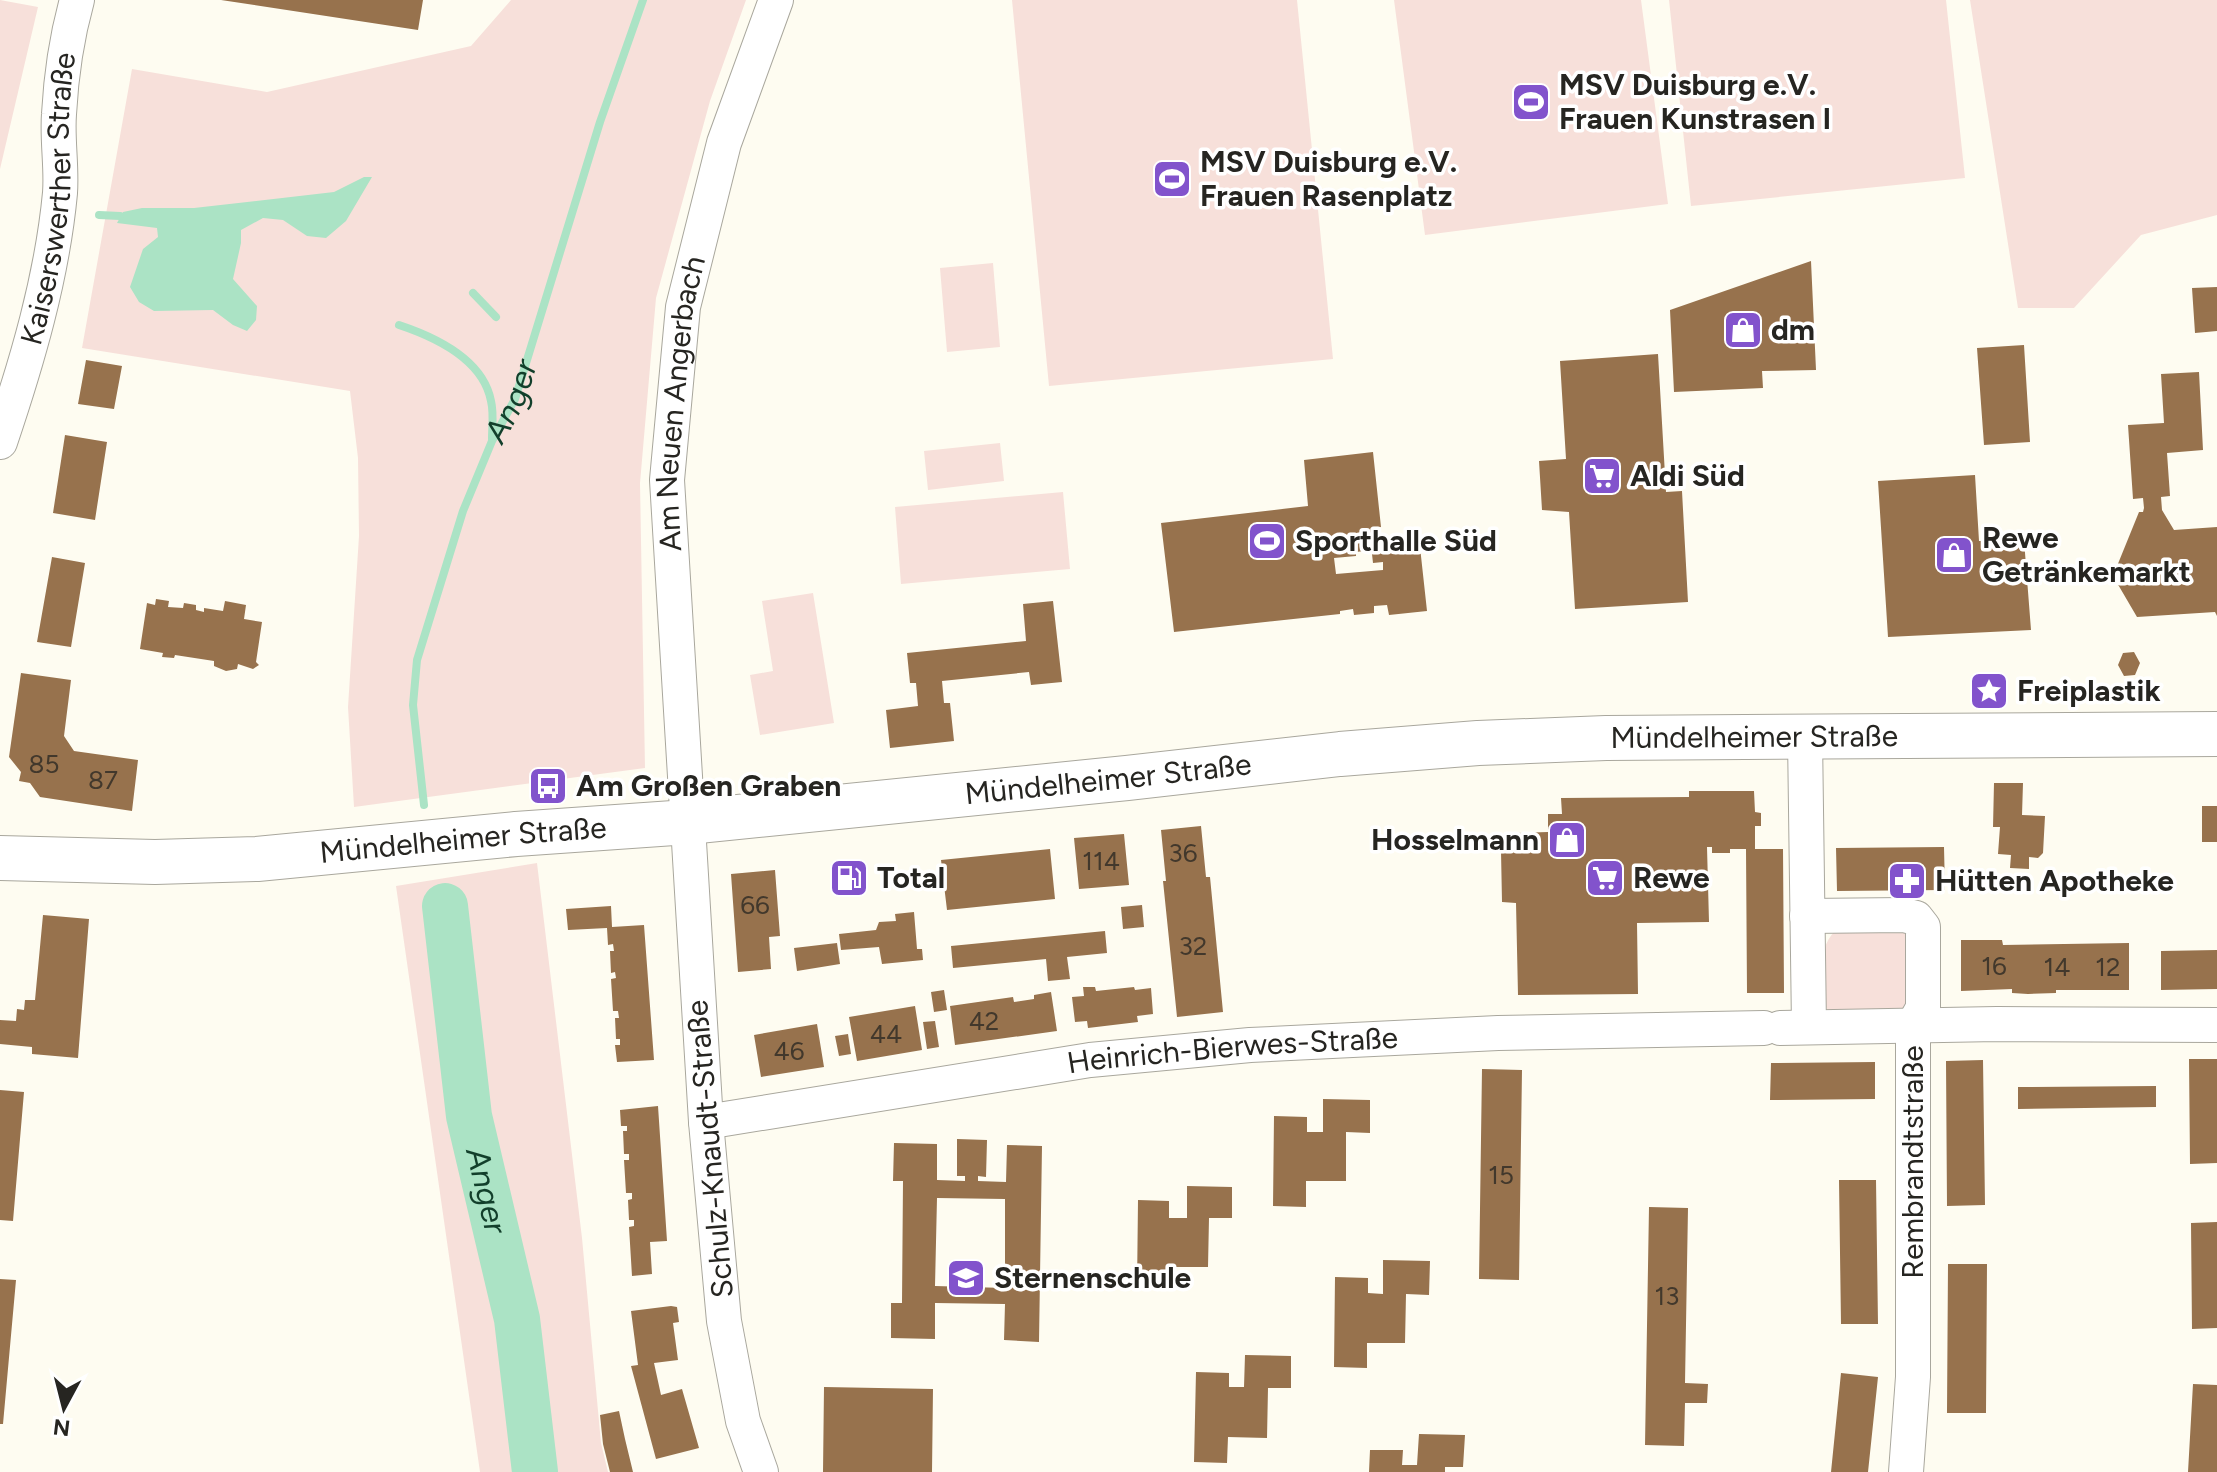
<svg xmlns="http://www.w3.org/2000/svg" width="2217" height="1472" font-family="Figtree,sans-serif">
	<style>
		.green { fill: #f7e0da }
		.water { fill: #abe3c5 }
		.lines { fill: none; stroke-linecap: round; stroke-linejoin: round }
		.stream { stroke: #abe3c5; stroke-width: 8 }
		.river { stroke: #abe3c5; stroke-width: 46 }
		.building { fill: #97724d; fill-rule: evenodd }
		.minor-casing { stroke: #a9a79d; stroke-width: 36 }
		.major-casing { stroke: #a9a79d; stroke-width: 46 }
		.minor { stroke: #fff; stroke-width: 34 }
		.major { stroke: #fff; stroke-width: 44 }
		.labels { text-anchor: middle; stroke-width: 7; stroke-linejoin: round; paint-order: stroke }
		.number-label { font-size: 26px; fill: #42382c }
		.poi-label { font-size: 30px; font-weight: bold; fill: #262521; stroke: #fff; text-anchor: start }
		.street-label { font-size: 30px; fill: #262521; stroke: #fff }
		.water-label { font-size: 32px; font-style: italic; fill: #123f2b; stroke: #fff }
	</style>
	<rect width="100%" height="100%" fill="#fefcf1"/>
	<path class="green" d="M0,0L38,7L0,169Z
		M511,0H746L710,101L656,298L640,483L645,768L354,807L348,707L359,536L358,458L350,391L82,348L132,69L267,92L471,46Z
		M1012,0H1297L1333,359L1049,386Z
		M1394,0H1641L1668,204L1425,235Z
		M1669,0H1946L1965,178L1691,206Z
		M1970,0H2217V215L2141,235L2074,308H2018Z
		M993,263L1000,347L947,352L940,268Z
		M1000,443L1004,481L928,490L924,451Z
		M1063,492L1070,569L901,584L895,507Z
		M813,593L834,723L760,735L750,675L773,671L762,601Z
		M537,863L582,1238L601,1443L608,1472H480L396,886Z
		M1900,928L1910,935L1908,1010L1829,1012C1816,992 1817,948 1835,931Z"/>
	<path class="water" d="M364,177H372L346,221L326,238L307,236L283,220L263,218L241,230V243L233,279L257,306L256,320L247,331L233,325L213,310L154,311L139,302L130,287L143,249L158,237L157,228L117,223L123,212L142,208H194L334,192Z"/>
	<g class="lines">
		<g class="stream">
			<path d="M99,215L120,216"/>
			<path d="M473,293L496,317"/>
			<path d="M399,325C435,337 483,359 491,401C494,413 492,427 492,439"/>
			<path id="s1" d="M424,805L413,705L417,660L463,511L492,441L515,399L600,122L643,0"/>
		</g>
		<path class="river" id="s2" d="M445,906L469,1116L517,1319L535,1472"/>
	</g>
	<path class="building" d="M221,0H423L418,30Z
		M1811,261L1816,370L1762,371L1763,388L1674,392L1670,310Z
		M2217,287V331L2195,333L2192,288Z
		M2024,345L2030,442L1984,445L1977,348Z
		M1658,354L1666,492L1682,491L1688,602L1575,609L1569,512L1542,510L1539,461L1566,459L1560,361Z
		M86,360L122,366L114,409L78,404Z
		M2199,372L2203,450L2167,453L2170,496L2161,497L2162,510L2174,530L2217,527V616L2215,612L2137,617L2113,576L2139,512H2143L2144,508L2143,498L2133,499L2128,425L2164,423L2161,374Z
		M65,435L107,442L95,520L53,513Z
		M1373,452L1381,527L1374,528L1375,536L1364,551L1356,552V556L1334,558L1336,574L1383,570V562L1373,563L1372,554L1420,547L1427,611L1389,615L1387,605L1374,606V613L1354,615L1353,609L1340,611V614L1174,632L1161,523L1308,506L1304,460Z
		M1975,475L1979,541L2024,540L2031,630L1888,637L1878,481Z
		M52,557L85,563L71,647L37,642Z
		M156,599L169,601L168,607L183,608L184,603L196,605V610L204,612V608L223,611L225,601L246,605L244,619L262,622L256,662L259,665L253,669L238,664L237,669L226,671L214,666V661L175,655L174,658L162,657L163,653L140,649L147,603L155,605Z
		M1053,601L1062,682L1031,685L1029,672L942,681L944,703H950L954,741L890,748L886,710L918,706L916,683H910L907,653L1026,641L1023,604Z
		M2134,652L2140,663L2135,675L2124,676L2118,665L2123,653Z
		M21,673L71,680L64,736L74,751L138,760L132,811L40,797L30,783L19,781L21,772L9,757Z
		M1994,783H2023L2022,815L2045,816L2043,853L2038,858L2029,857V869L2010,868L2011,855L1998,854L2000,827H1993Z
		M1689,791H1754L1755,812L1761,813V826H1755V849H1783L1784,993H1747L1746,849H1730V853H1712V847H1707L1709,922L1637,923L1638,994L1518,995L1516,903L1502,902L1501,851L1517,833L1548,832V814H1562L1561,798L1689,797Z
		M2202,806H2217V842H2202Z
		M1201,826L1206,877H1210L1223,1012L1177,1017L1163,881H1166L1161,830Z
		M1124,834L1129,885L1079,889L1074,838Z
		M1944,847L1945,890L1837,891L1836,848Z
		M1050,849L1055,899L947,910L941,860Z
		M775,870L780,936L769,937L771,969L738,972L731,874Z
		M1142,905L1144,927L1123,929L1121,907Z
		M611,906L612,927L644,925L654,1060L617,1062L615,1045H620V1039H616L615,1018H619L618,1011H613L611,979L616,978L615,972L611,973L610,951H614L613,944L608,945L607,928L568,930L566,909Z
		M914,912L917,949H922L923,960L882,964L879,947L841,950L839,934L876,930L879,922L896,921L895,914Z
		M43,915L89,919L78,1058L32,1054V1047L0,1044V1020L16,1021L17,1009L24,1010L25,1000H35Z
		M1105,931L1107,953L1067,957L1070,979L1048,981L1046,959L953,968L951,946Z
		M1961,940H2002L2003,945L2129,943V990H2056V993L2028,994L2012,993V989L1961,991Z
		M837,943L840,964L797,971L794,948Z
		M2217,950V989L2161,990V951Z
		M1083,987H1095L1096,991L1134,987L1135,990L1151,988L1153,1014L1137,1016L1138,1022L1088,1028L1087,1021L1075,1022L1072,997L1084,996Z
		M944,990L947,1010L934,1012L931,992Z
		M1051,992L1057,1031L955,1045L950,1006L1013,997L1014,1002L1034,999V995Z
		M915,1006L922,1050L857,1061L849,1017Z
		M935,1021L939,1047L927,1049L923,1022Z
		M817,1024L824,1067L761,1077L754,1035Z
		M848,1034L851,1054L839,1056L835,1036Z
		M2189,1059H2217V1163L2190,1164Z
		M1983,1060L1985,1205L1947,1206L1946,1061Z
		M1875,1062V1099L1770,1100L1771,1063Z
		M1482,1069L1522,1070L1519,1280L1479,1279Z
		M2156,1086V1107L2018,1109V1087Z
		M0,1090L24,1092L13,1221L0,1220Z
		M1323,1099L1370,1100V1133L1346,1132V1181H1306V1207L1273,1206L1274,1116L1307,1117V1132H1323Z
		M658,1106L667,1241L650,1242L652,1274L632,1276L629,1227L634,1226V1220H629L628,1200L632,1199V1193H626L624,1160H629V1154H624L623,1131H627V1126H621L620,1110Z
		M957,1139L987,1140L986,1177L978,1176V1181L1006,1182L1007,1145L1042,1146L1039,1342L1004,1340L1005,1304L935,1303V1339L891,1338V1303H902L903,1181H893L894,1143L937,1144V1180L965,1181V1176H957ZM937,1198L1005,1199V1288L935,1286Z
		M1839,1180H1876L1878,1324H1841Z
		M1187,1186L1232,1187V1218H1209L1208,1267H1168V1289H1137L1138,1200L1169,1201V1218H1187Z
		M1649,1207L1688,1208L1685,1383L1708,1384L1707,1403H1685L1684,1446L1645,1445Z
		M2217,1222V1328L2192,1329L2191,1223Z
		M1383,1260L1430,1261L1429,1295L1406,1294L1405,1343H1367V1368L1334,1367L1335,1277L1368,1278V1293L1383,1294Z
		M1948,1264H1987L1986,1413H1947Z
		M0,1279L16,1280L3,1424H0Z
		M671,1306L677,1307L679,1322L673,1323L678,1360L654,1363L661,1395L682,1389L699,1448L656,1459L631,1366L638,1365L631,1311Z
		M1245,1355L1291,1356V1388H1268L1267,1438L1228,1437L1227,1463L1194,1462L1196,1372L1229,1373V1387H1244Z
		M1841,1373L1878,1377L1868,1472H1831Z
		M2193,1384L2217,1385V1472H2188Z
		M824,1387L933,1389L932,1472H823Z
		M619,1411L625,1439L633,1472H610L603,1444L600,1415Z
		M1419,1434L1465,1435L1463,1467H1445V1472H1369L1370,1450H1403L1402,1465H1417Z"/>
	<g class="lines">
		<g class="minor-casing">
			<g id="minor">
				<path id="s3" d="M0,442C27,362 52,278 60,193C62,167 57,140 59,114C61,77 67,36 77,0"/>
				<path d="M1805,737L1809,1027"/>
				<path d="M1807,916L1904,915L1916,918L1923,927V1008L1913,1026V1377L1906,1472"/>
				<path d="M1780,1028L1997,1024L2217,1025"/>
				<path id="s4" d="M706,1122L1090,1060L1250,1045L1498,1033L1764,1028"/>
				<path id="s5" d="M761,1472L743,1421L724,1321L706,1122L667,480L683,307L724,143L776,0"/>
			</g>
		</g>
		<g class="major-casing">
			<g id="major">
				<path id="s6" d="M0,858L155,862L257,859L516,834L688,822L1127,778L1340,754L1478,743L1606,738L2217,734"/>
			</g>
		</g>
		<use href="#minor" class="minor"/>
		<use href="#major" class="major"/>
	</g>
	<defs>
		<g id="stadium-square" transform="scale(2)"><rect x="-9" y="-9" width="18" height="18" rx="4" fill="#8253cc" stroke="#fff"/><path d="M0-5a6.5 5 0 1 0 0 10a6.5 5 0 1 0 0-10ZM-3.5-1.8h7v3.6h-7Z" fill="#fff"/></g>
		<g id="shop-square" transform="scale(2)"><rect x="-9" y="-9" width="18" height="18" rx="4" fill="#8253cc" stroke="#fff"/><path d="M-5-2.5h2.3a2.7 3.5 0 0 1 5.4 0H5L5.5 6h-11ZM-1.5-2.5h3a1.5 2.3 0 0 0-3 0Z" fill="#fff"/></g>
		<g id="supermarket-square" transform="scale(2)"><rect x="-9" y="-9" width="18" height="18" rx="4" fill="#8253cc" stroke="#fff"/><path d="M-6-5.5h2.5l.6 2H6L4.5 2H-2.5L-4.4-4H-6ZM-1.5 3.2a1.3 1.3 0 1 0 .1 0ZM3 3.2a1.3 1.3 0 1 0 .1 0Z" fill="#fff"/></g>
		<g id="sight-square" transform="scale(2)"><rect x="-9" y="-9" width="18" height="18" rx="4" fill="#8253cc" stroke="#fff"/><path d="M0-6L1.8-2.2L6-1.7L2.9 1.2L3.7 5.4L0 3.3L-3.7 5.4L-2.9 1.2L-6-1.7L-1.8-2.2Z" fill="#fff"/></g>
		<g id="bus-square" transform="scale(2)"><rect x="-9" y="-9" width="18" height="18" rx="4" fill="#8253cc" stroke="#fff"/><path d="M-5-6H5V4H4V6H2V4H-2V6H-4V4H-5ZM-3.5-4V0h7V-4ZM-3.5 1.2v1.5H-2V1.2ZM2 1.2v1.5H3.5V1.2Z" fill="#fff"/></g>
		<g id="fuel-square" transform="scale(2)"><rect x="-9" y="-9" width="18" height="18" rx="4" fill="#8253cc" stroke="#fff"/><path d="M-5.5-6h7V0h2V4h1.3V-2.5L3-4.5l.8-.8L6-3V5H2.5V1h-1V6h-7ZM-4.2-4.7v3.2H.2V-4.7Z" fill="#fff"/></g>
		<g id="pharmacy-square" transform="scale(2)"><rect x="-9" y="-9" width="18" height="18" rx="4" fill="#8253cc" stroke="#fff"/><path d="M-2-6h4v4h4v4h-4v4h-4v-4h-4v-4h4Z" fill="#fff"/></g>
		<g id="school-square" transform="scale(2)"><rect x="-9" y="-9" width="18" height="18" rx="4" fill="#8253cc" stroke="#fff"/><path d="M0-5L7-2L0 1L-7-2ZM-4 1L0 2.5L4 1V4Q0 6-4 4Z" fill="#fff"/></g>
	</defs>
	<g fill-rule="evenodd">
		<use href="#stadium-square" x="1531" y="102"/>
		<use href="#stadium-square" x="1172" y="179"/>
		<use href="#shop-square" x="1743" y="330"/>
		<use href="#supermarket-square" x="1602" y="476"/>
		<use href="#stadium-square" x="1267" y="541"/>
		<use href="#shop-square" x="1954" y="555"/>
		<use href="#sight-square" x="1989" y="691"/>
		<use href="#bus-square" x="548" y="786"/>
		<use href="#shop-square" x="1567" y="840"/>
		<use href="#fuel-square" x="849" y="878"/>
		<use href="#supermarket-square" x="1605" y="878"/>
		<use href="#pharmacy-square" x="1907" y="881"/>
		<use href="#school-square" x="966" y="1278"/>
	</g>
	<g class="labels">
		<g class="number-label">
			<text x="44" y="773">85</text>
			<text x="103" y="789">87</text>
			<text x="1183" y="862">36</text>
			<text x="1101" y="870">114</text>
			<text x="755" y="914">66</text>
			<text x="1193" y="955">32</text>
			<text x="1994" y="975">16</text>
			<text x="2057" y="976">14</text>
			<text x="2108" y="976">12</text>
			<text x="984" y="1030">42</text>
			<text x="886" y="1043">44</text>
			<text x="789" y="1060">46</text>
			<text x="1501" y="1184">15</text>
			<text x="1667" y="1305">13</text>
		</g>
		<g class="poi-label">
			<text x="1559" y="95">MSV Duisburg e.V.<tspan x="1559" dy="34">Frauen Kunstrasen I</tspan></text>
			<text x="1200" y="172">MSV Duisburg e.V.<tspan x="1200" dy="34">Frauen Rasenplatz</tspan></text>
			<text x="1771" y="340">dm</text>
			<text x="1630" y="486">Aldi Süd</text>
			<text x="1982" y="548">Rewe<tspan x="1982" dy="34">Getränkemarkt</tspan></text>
			<text x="1295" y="551">Sporthalle Süd</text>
			<text x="2017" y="701">Freiplastik</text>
			<text x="576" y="796">Am Großen Graben</text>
			<text x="1539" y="850" text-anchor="end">Hosselmann</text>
			<text x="877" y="888">Total</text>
			<text x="1633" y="888">Rewe</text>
			<text x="1935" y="891">Hütten Apotheke</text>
			<text x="994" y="1288">Sternenschule</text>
		</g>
		<g class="street-label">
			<text dy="10" stroke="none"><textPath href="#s3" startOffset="250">Kaiserswerther Straße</textPath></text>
			<text dy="10" stroke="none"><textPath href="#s5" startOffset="1076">Am Neuen Angerbach</textPath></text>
			<text dy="10" stroke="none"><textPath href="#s6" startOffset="1760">Mündelheimer Straße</textPath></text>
			<text dy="10" stroke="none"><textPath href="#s6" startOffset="1112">Mündelheimer Straße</textPath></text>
			<text dy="10" stroke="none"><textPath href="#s6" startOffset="464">Mündelheimer Straße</textPath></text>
			<text dy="10" stroke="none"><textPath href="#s4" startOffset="532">Heinrich-Bierwes-Straße</textPath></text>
			<text transform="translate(710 1149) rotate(-95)" y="10">Schulz-Knaudt-Straße</text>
			<text transform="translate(1913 1162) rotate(-90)" y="10">Rembrandtstraße</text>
		</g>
		<g class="water-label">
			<text dy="11" stroke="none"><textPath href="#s1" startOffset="422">Anger</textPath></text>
			<text dy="11" stroke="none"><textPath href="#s2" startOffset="288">Anger</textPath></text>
		</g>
	</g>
	<g transform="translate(64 1408) rotate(187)" stroke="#ffffff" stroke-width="6" paint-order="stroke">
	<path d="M0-6L14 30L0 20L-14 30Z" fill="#262521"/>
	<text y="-12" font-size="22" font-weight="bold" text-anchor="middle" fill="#262521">N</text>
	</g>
</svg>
